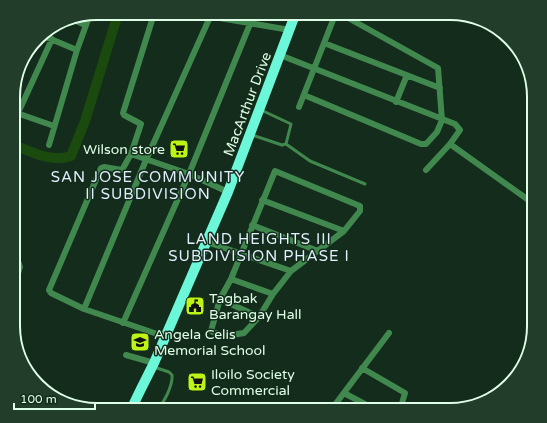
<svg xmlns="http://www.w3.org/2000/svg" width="547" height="423" font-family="'Varela Round',sans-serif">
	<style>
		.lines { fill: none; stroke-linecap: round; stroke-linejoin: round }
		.river { stroke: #1b4a0e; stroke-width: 10 }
		.service { stroke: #41884e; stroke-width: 3 }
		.minor { stroke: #41884e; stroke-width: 6 }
		.primary { stroke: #6cf8d8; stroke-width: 10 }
		.labels { text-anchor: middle; stroke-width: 3; stroke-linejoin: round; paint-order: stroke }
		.street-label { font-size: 14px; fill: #dffee7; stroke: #132c1b }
		.poi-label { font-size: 14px; fill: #dffee7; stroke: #132c1b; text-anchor: start }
		.neighbourhood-label { font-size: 15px; letter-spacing: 1px; fill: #e1effe; stroke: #132c1b }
		.rim { fill: none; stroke: #dffee7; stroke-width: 2 }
	</style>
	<rect width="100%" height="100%" fill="#132c1b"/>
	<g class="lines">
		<path class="river" d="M14,145C32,152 51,163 71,156L85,121L117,17"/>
		<path class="service" d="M252,135L282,145L286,144L291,124L261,110
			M286,144L310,161L365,184
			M154,367L169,372L172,375C173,385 164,404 156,410
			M139,405L149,410"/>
		<path class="minor" d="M208,16L290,30
			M153,17L123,113L124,115L141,124L131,154L122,170L104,167L101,168L49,290L51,293L84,309L166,337
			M70,18L85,25
			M41,35L77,50L89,17
			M324,43L440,88
			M280,55L455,124L460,130L450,144L534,204
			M304,95L421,144H426L437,132L442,120L438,68L341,14
			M396,102L407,75
			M299,107L335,15
			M14,112L54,126
			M18,113L52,39
			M49,145L77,50
			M131,154L189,174L228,192
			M426,170L450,144
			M275,171L360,206V211L344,231L291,271L273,294L259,317L244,333C234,335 221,337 211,331L220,299L231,279Z
			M262,200L344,231
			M252,225L318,251
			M207,242L291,271
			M231,279L273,294
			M13,288L20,267L18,261L13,258
			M220,299L259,317
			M84,309L146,160L210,17
			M123,323L189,174L250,24
			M126,355L154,363
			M362,368L405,393L400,410
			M344,393L376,410
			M331,410L389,333"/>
		<path class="primary" d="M131,410C138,394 146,379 154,363L228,192L295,15"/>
	</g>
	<defs>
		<g id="supermarket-square" transform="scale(1)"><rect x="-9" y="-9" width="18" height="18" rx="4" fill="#bdf415" stroke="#132c1b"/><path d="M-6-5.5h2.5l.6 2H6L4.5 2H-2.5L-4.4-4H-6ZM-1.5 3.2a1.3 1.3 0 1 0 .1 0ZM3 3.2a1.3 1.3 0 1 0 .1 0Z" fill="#111"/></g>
		<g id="civic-square" transform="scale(1)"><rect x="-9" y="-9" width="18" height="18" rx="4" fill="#bdf415" stroke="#132c1b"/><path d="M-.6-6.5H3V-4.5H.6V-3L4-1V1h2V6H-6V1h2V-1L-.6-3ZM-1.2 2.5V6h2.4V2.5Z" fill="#111"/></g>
		<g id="school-square" transform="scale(1)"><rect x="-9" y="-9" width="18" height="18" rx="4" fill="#bdf415" stroke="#132c1b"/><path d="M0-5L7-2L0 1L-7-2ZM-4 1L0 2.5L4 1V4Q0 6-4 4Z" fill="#111"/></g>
	</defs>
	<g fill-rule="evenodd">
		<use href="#supermarket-square" x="179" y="149"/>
		<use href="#civic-square" x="195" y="306"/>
		<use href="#school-square" x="140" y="342"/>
		<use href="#supermarket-square" x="197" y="382"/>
	</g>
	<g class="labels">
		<g class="street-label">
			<text transform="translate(247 104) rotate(-69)" y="5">MacArthur Drive</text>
		</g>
		<g class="poi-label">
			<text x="165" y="154" text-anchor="end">Wilson store</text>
			<text x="209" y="303">Tagbak<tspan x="209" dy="16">Barangay Hall</tspan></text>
			<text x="154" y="339">Angela Celis<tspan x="154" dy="16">Memorial School</tspan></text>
			<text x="211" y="379">Iloilo Society<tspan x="211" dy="16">Commercial</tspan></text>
		</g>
		<g class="neighbourhood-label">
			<text x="148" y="182">SAN JOSE COMMUNITY<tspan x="148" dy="17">II SUBDIVISION</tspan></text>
			<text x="259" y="244">LAND HEIGHTS III<tspan x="259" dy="17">SUBDIVISION PHASE I</tspan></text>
		</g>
	</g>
	<path d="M0 0H547V423H0ZM97 20H450A77 77 0 0 1 527 97V326A77 77 0 0 1 450 403H97A77 77 0 0 1 20 326V97A77 77 0 0 1 97 20Z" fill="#233d2b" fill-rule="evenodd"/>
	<path class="rim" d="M97 20H450A77 77 0 0 1 527 97V326A77 77 0 0 1 450 403H97A77 77 0 0 1 20 326V97A77 77 0 0 1 97 20Z"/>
	<path d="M14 403v6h81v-6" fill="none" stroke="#dffee7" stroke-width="2"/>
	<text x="20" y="403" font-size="12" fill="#dffee7" stroke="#132c1b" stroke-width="3" paint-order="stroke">100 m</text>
</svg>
